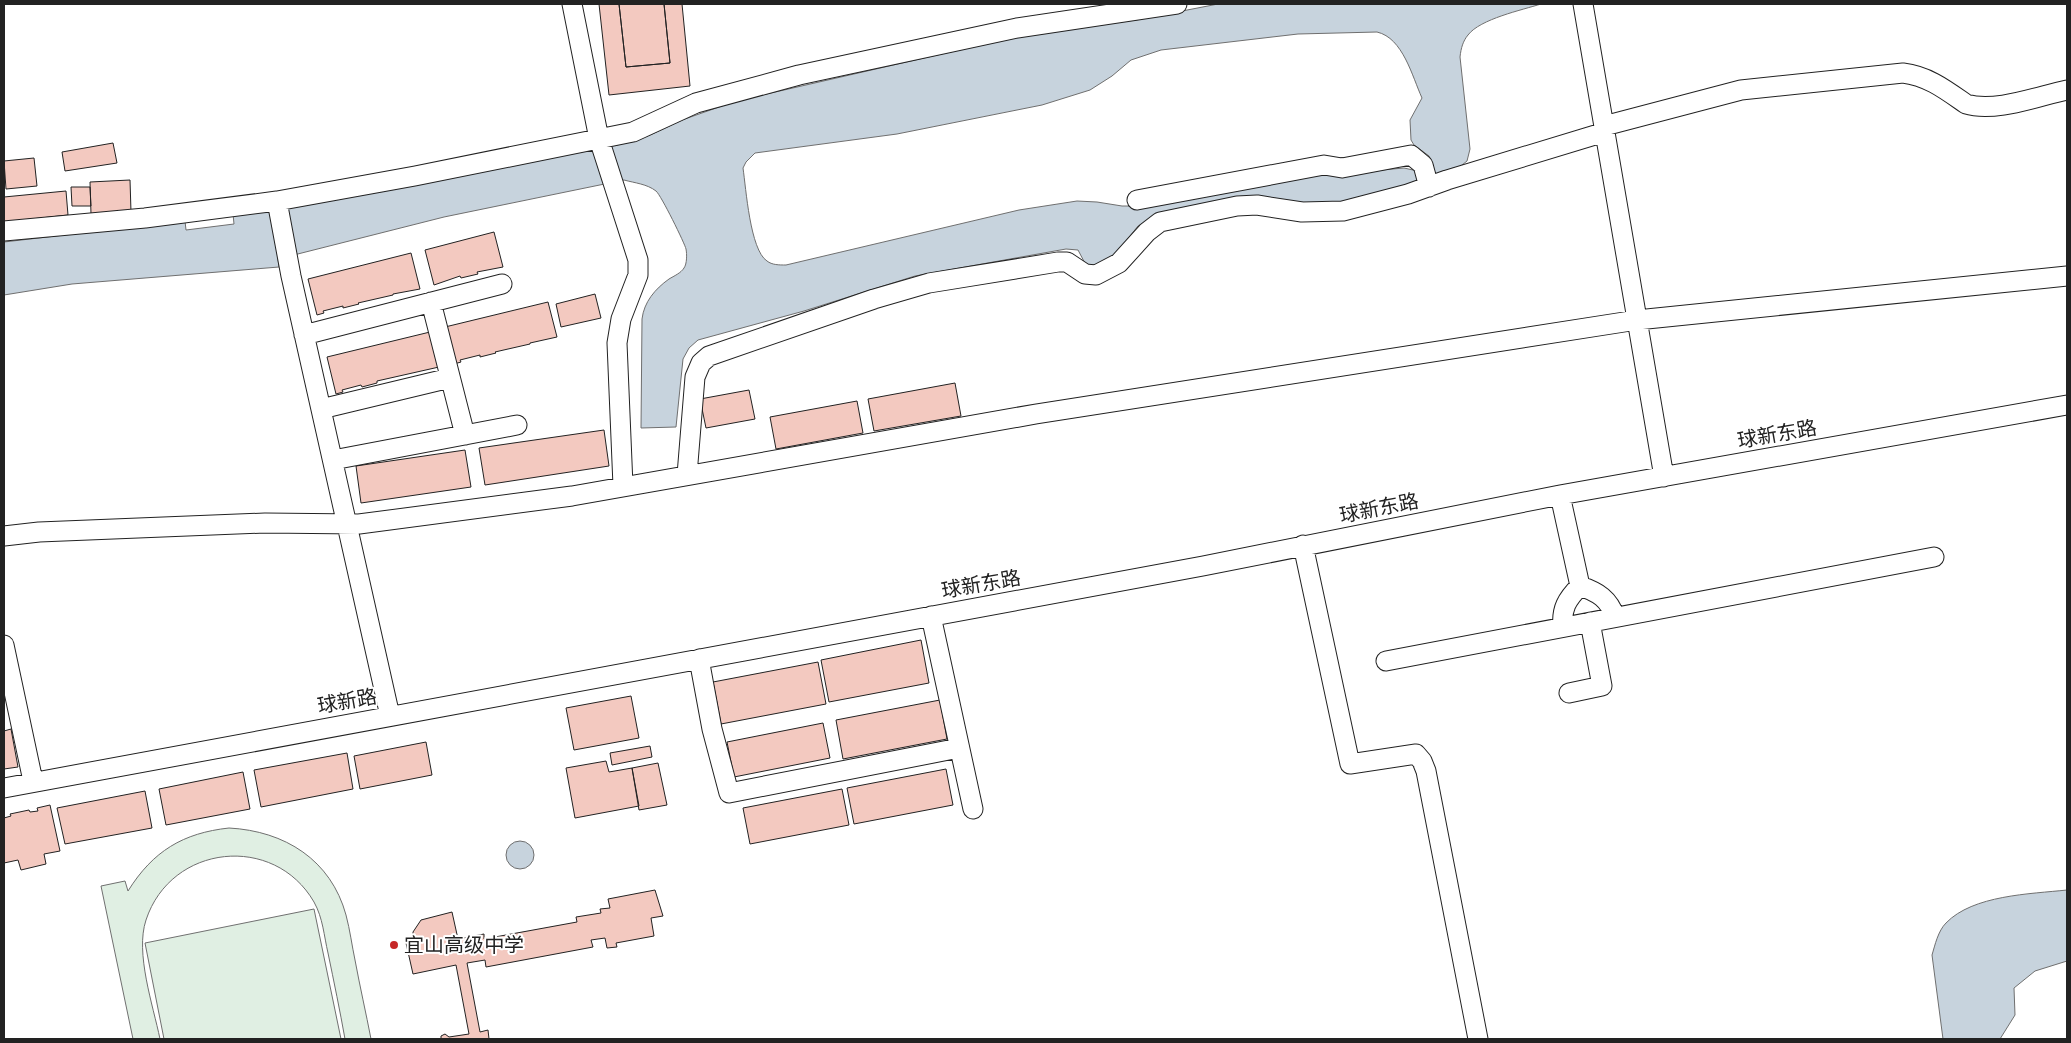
<svg xmlns="http://www.w3.org/2000/svg" width="2071" height="1043" font-family="'Zilla Slab','Noto Sans SC',serif">
	<style>
		.green { fill: #e0efe3; stroke: #6f6f6f }
		.water { fill: #c7d3dd; stroke: #6f6f6f; fill-rule: evenodd }
		.building { fill: #f3c9c0; stroke: #222 }
		.lines { fill: none; stroke-linecap: round; stroke-linejoin: round }
		.minor-casing { stroke: #222; stroke-width: 21 }
		.minor { stroke: #fff; stroke-width: 19 }
		.poi-dot { fill: #c62828; stroke: #fff; stroke-width: 2 }
		.labels { text-anchor: middle; stroke-width: 4; stroke-linejoin: round; paint-order: stroke }
		.street-label { font-size: 20px; fill: #222; stroke: #fff }
		.poi-label { font-size: 20px; fill: #222; stroke: #fff; text-anchor: start }
	</style>
	<rect width="100%" height="100%" fill="#fff"/>
	<path class="green" d="M229,828C285,831 331,860 346,915C350,930 352,946 355,960C360,987 366,1013 371,1039H345C340,1011 334,982 328,953C324,936 323,918 314,902C274,833 171,844 146,920C135,953 153,1005 160,1039H133L101,886L125,881L128,891C153,851 183,833 229,828Z
		M314,909L341,1039H164L145,943Z"/>
	<path class="water" d="M1218,4H1541C1522,10 1480,19 1468,35C1463,41 1461,48 1460,57L1470,149L1467,161L1457,169L1416,181L1355,203L1155,218L1138,226L1115,255L1099,266L1087,267L1078,250L1066,249L915,276L804,311L698,340L689,348L683,359L676,427L641,428L642,319C644,302 655,289 669,279C674,276 681,273 684,268C687,264 687,254 686,249C685,244 661,195 656,191C647,184 635,183 624,180L444,217L278,259L279,267L72,284L4,295V242L185,221L186,230L234,224L233,214L617,145L650,135L682,120L736,101L1042,31L1136,20ZM1377,32C1403,38 1412,76 1422,98L1410,120L1411,140L1414,145L1429,156L1433,165L1413,170L1404,168L1290,178L1142,206H1122L1097,202L1077,201L1019,210L786,265C779,265 772,265 767,261C750,250 746,188 743,168L746,162L755,153L897,134L1042,105L1090,90L1112,76L1131,60L1161,50L1298,34Z
		M506 855a14 14 0 1 1 28 0a14 14 0 1 1-28 0Z
		M2067,890V961L2035,971L2014,988L2015,1015L2000,1039H1943L1932,955C1935,945 1938,931 1946,923C1973,895 2030,894 2067,890Z"/>
	<path class="building" d="M599,4H619L626,67L670,63L664,4H682L690,86L609,95Z
		M619,4H664L670,63L626,67Z
		M113,143L117,163L65,171L62,152Z
		M34,158L37,186L6,189L4,161Z
		M130,180L131,212L91,214L90,182Z
		M71,187H90L91,206H72Z
		M66,191L68,215L4,222V197Z
		M494,232L503,267L477,272L478,274L461,278L460,276L434,285L425,250Z
		M411,253L420,289L393,294V295L358,303L359,304L343,308V306L323,311L324,313L317,315L308,279Z
		M595,294L601,318L561,327L556,304Z
		M548,302L557,337L530,343V344L495,352L496,353L480,357V355L460,360L461,362L454,364L445,327Z
		M430,332L439,367L377,381V383L362,387L361,385L342,390L343,392L336,394L327,357Z
		M955,383L961,416L874,431L868,399Z
		M749,390L755,419L706,428L700,399Z
		M857,401L863,433L776,449L770,417Z
		M604,430L609,466L485,485L479,448Z
		M465,450L471,487L361,503L356,466Z
		M921,640L929,683L829,702L821,660Z
		M818,662L826,704L721,724L713,682Z
		M631,696L639,738L574,750L566,708Z
		M940,700L947,739L843,759L836,720Z
		M823,723L830,758L734,777L727,742Z
		M11,729L18,767L4,769V731Z
		M426,742L432,775L360,789L354,756Z
		M650,746L652,757L612,765L610,753Z
		M347,753L353,789L261,807L254,770Z
		M606,761L609,772L632,768L639,806L575,818L566,768Z
		M658,763L667,805L639,810L632,768Z
		M946,769L953,805L854,824L847,788Z
		M243,772L250,809L166,825L159,789Z
		M842,789L849,825L750,844L743,808Z
		M145,791L152,828L65,844L57,808Z
		M50,805L60,851L44,854L46,864L21,870L18,860L4,863V818L11,816L10,814L29,810L30,812L38,811L37,808Z
		M655,890L663,916L651,918L654,936L616,943L617,947L607,948L605,938L591,940L593,947L486,967L485,960L467,963L480,1032L488,1030L489,1039H441V1036L445,1034L449,1037L469,1034L456,965L413,974L406,943L413,941V932L421,920L452,912L458,939L484,934V939L577,922L576,917L601,913L600,909L610,908L608,899Z"/>
	<g class="lines">
		<g class="minor-casing">
			<path id="minor" d="M572,4L599,139L638,260V275L621,319L617,343L623,486
				M1583,4L1664,477
				M1604,126L1741,90L1903,73C1928,76 1946,90 1966,104C1995,113 2038,96 2067,90
				M1137,200L1324,165L1342,168L1411,155L1423,165L1429,187
				M277,201L291,276L390,716
				M4,231L145,218L277,201L415,176L633,132L696,103L799,75L1017,28L1177,4
				M431,302L465,435
				M304,335L502,284
				M321,409L450,378
				M333,460L517,425
				M687,475L695,377L701,363L709,356L874,299L929,283L1058,262H1067L1085,274L1096,275L1119,263L1147,232L1160,222L1237,206L1257,205L1302,212L1343,211L1408,194L1447,180L1605,132
				M1560,495L1580,586
				M4,536L39,532L265,523L359,524L572,496L1036,414L1637,320L2067,276
				M1303,545L1350,764L1416,754L1422,761L1426,771L1478,1039
				M1580,586C1598,592 1609,599 1615,617
				M931,616L973,809
				M1563,627C1561,609 1567,599 1580,586
				M4,645L33,781
				M699,659L712,729L729,793L959,748
				M1386,661L1934,557
				M1569,693L1602,686L1590,622
				M4,788L1203,566L1560,495L2067,405"/>
		</g>
		<use href="#minor" class="minor"/>
	</g>
	<circle class="poi-dot" cx="394" cy="945" r="5"/>
	<g class="labels">
		<g class="street-label">
			<text transform="translate(1777 434) rotate(-10)" y="7">球新东路</text>
			<text transform="translate(1379 508) rotate(-11)" y="7">球新东路</text>
			<text transform="translate(981 584) rotate(-10)" y="7">球新东路</text>
			<text transform="translate(347 701) rotate(-10)" y="7">球新路</text>
		</g>
		<g class="poi-label">
			<text x="404" y="952">宜山高级中学</text>
		</g>
	</g>
	<rect width="2071" height="1043" fill="none" stroke="#222222" stroke-width="10"/>
</svg>
